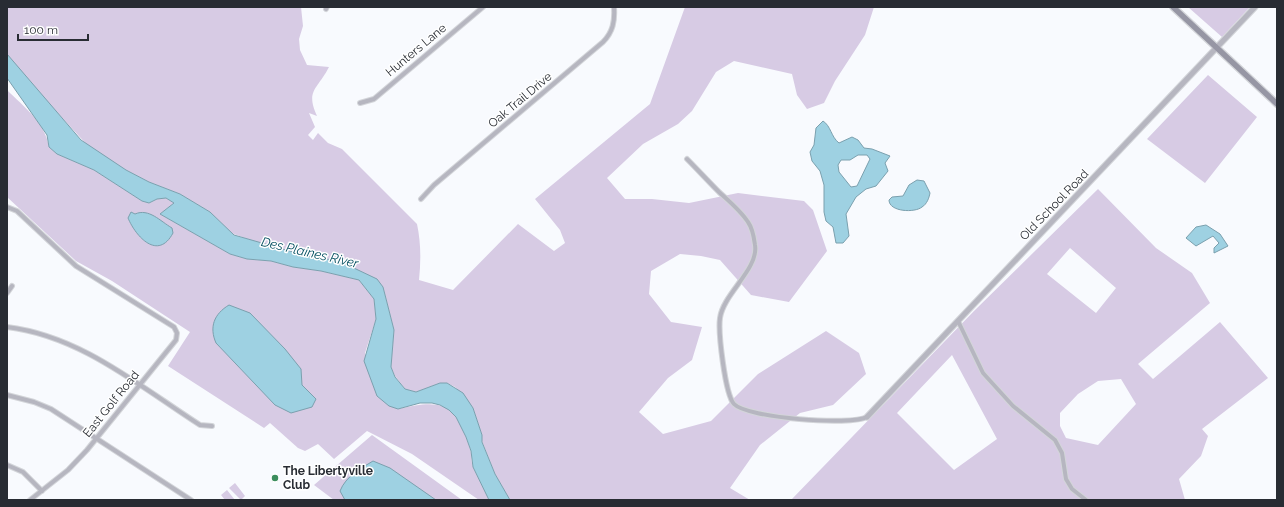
<svg xmlns="http://www.w3.org/2000/svg" width="1284" height="507" font-family="Raleway,sans-serif">
	<style>
		.green { fill: #d7cbe4; fill-rule: evenodd }
		.water { fill: #9ed1e2; stroke: #7ba0ae; fill-rule: evenodd }
		.lines { fill: none; stroke-linecap: round; stroke-linejoin: round }
		.minor-casing { stroke: #d3d5d9; stroke-width: 6 }
		.tertiary-casing { stroke: #d3d5d9; stroke-width: 7 }
		.secondary-casing { stroke: #d3d5d9; stroke-width: 8 }
		.minor { stroke: #b6b6c0; stroke-width: 4 }
		.tertiary { stroke: #b6b6c0; stroke-width: 5 }
		.secondary { stroke: #9696a4; stroke-width: 5.5 }
		.poi-dot { fill: #3c8d5d; stroke: #fff; stroke-width: 1.5 }
		.labels { text-anchor: middle; stroke-width: 3; stroke-linejoin: round; paint-order: stroke }
		.street-label { font-size: 12px; fill: #282c33; stroke: #fff }
		.poi-label { font-size: 12px; font-weight: bold; fill: #282c33; stroke: #fff; text-anchor: start }
		.water-label { font-size: 13px; font-style: italic; fill: #024d5f; stroke: #fff }
	</style>
	<rect width="100%" height="100%" fill="#f8fafe"/>
	<path class="green" d="M7,7H301L303,26L299,39L300,50L307,65L329,67C318,89 305,90 317,116L309,113L315,127L308,135L313,140L318,133L328,143L342,149L417,224C421,243 421,261 419,280L453,290L518,224L554,251L565,243L560,230L535,199L650,104L685,7H874L865,35L835,81L824,103L807,109L797,95L792,74L734,61L716,72L692,111L678,124L643,144L607,178L625,199H652L689,203L738,193L804,201L813,210L827,251L789,302L751,295L720,260L701,256L680,254L651,271L649,294L671,322L702,327L692,360L668,378L639,412L663,434L711,421L758,374L826,331L859,353L866,374L833,405L800,413L760,445L730,488L750,500H510L495,474L482,441V435L473,408L455,387L447,383H440L416,392L405,389L395,376L391,367L394,330L383,287L337,260L314,258L264,245L231,233L210,212L180,194L149,182L126,170L89,147L28,81L7,54Z
		M1188,7H1250L1222,37Z
		M1208,75L1257,117L1205,183L1147,139Z
		M7,90C24,107 45,122 49,147L57,154L94,170L142,201L149,203L157,199L166,198L174,203L160,214L230,254L247,259L271,261L293,267L321,271L359,280L374,299L376,319L365,353L377,396L398,409C442,399 456,402 470,449C472,454 471,462 473,467C478,478 484,489 489,500H479L412,454L367,431L334,459L318,444L305,451L298,448L270,423L264,428L168,366L190,332L112,281L76,261L7,197Z
		M1098,189L1156,248L1192,273L1210,303L1138,364L1153,379L1220,322L1268,378L1202,429L1208,436L1201,456L1179,479L1185,500H791L974,311ZM1070,248L1116,288L1096,313L1047,274ZM952,355L997,439L954,470L897,413ZM1121,379L1136,404L1098,445L1066,438L1060,426V413L1078,394L1098,381Z
		M372,435L462,500H334L314,485Z
		M235,483L245,496L241,500L229,488Z
		M227,490L235,500H225L221,495Z"/>
	<path class="water" d="M7,54L81,140L126,170L149,182L180,194L210,212L234,235L314,258L337,260L377,279L383,287L394,330L391,367L395,377L405,389L416,392L440,383H447L463,393L473,408L482,435V442L495,474L510,500H489L473,467L471,451L466,437L456,417L449,410L440,405L432,403H420L398,409L389,406L377,396L364,361L376,319L374,299L359,280L321,271L293,267L271,261L247,259L230,254L160,214L174,203L166,198L157,199L149,203L142,201L94,170L57,154L49,147L47,135L7,78Z
		M823,121C831,126 831,137 839,143L852,137L858,140L864,148L872,149L890,156L885,163L888,171L876,186L866,189L856,197L846,214L849,236L843,243H836L833,227L826,221L824,212V185L820,171L812,161L810,152L814,145L816,128ZM858,155H867L870,159L857,186L851,187L839,172L838,165L841,160H850Z
		M917,180L924,181L930,193C929,198 927,204 922,207C915,213 889,212 889,200L892,197L903,196L909,185Z
		M131,212L135,214C149,208 160,221 172,228L173,233C158,261 136,237 128,218Z
		M1206,225L1220,234L1228,246L1214,253V248L1219,243L1213,236L1196,246L1186,238L1196,227Z
		M229,305L250,313L285,349L301,369L302,385L316,399L312,407L291,413L275,405L216,343C209,327 214,314 229,305Z
		M373,461L390,468L436,500H345L340,491C346,476 360,469 373,461Z"/>
	<g class="lines">
		<g class="minor-casing">
			<path id="minor" d="M326,9L327,7
				M360,103L374,99L483,7
				M687,159C698,170 708,181 719,192C729,201 741,211 748,222C753,229 754,238 755,245C759,269 723,294 720,318C718,332 725,394 734,404C747,418 851,426 867,417
				M421,199L434,185L603,42C613,32 615,21 614,7
				M7,207L17,211L76,266L174,327L177,333L176,340L87,450L68,470L30,500
				M7,293L12,286
				M958,321L983,373L1013,406L1055,440L1062,453L1066,479L1072,489L1086,500
				M7,327C81,336 139,386 200,425L212,426
				M7,395L34,402L51,409L191,500
				M7,465L23,472L42,491"/>
		</g>
		<g class="tertiary-casing">
			<path id="tertiary" d="M867,417L1255,7"/>
		</g>
		<g class="secondary-casing">
			<path id="secondary" d="M1173,7L1277,104"/>
		</g>
		<use href="#minor" class="minor"/>
		<use href="#tertiary" class="tertiary"/>
		<use href="#secondary" class="secondary"/>
	</g>
	<circle class="poi-dot" cx="275" cy="478" r="4"/>
	<g class="labels">
		<g class="street-label">
			<text transform="translate(416 50) rotate(-40)" y="4">Hunters Lane</text>
			<text transform="translate(520 100) rotate(-40)" y="4">Oak Trail Drive</text>
			<text transform="translate(1054 205) rotate(-46)" y="4">Old School Road</text>
			<text transform="translate(111 404) rotate(-51)" y="4">East Golf Road</text>
		</g>
		<g class="poi-label">
			<text x="283" y="475">The Libertyville<tspan x="283" dy="14">Club</tspan></text>
		</g>
		<g class="water-label">
			<text transform="translate(310 252) rotate(13)" y="5">Des Plaines River</text>
		</g>
	</g>
	<rect width="1284" height="507" fill="none" stroke="#282c33" stroke-width="16"/>
	<path d="M18 34v6h70v-6" fill="none" stroke="#282c33" stroke-width="2"/>
	<text x="24" y="34" font-size="12" fill="#282c33" stroke="#ffffff" stroke-width="3" paint-order="stroke">100 m</text>
</svg>
